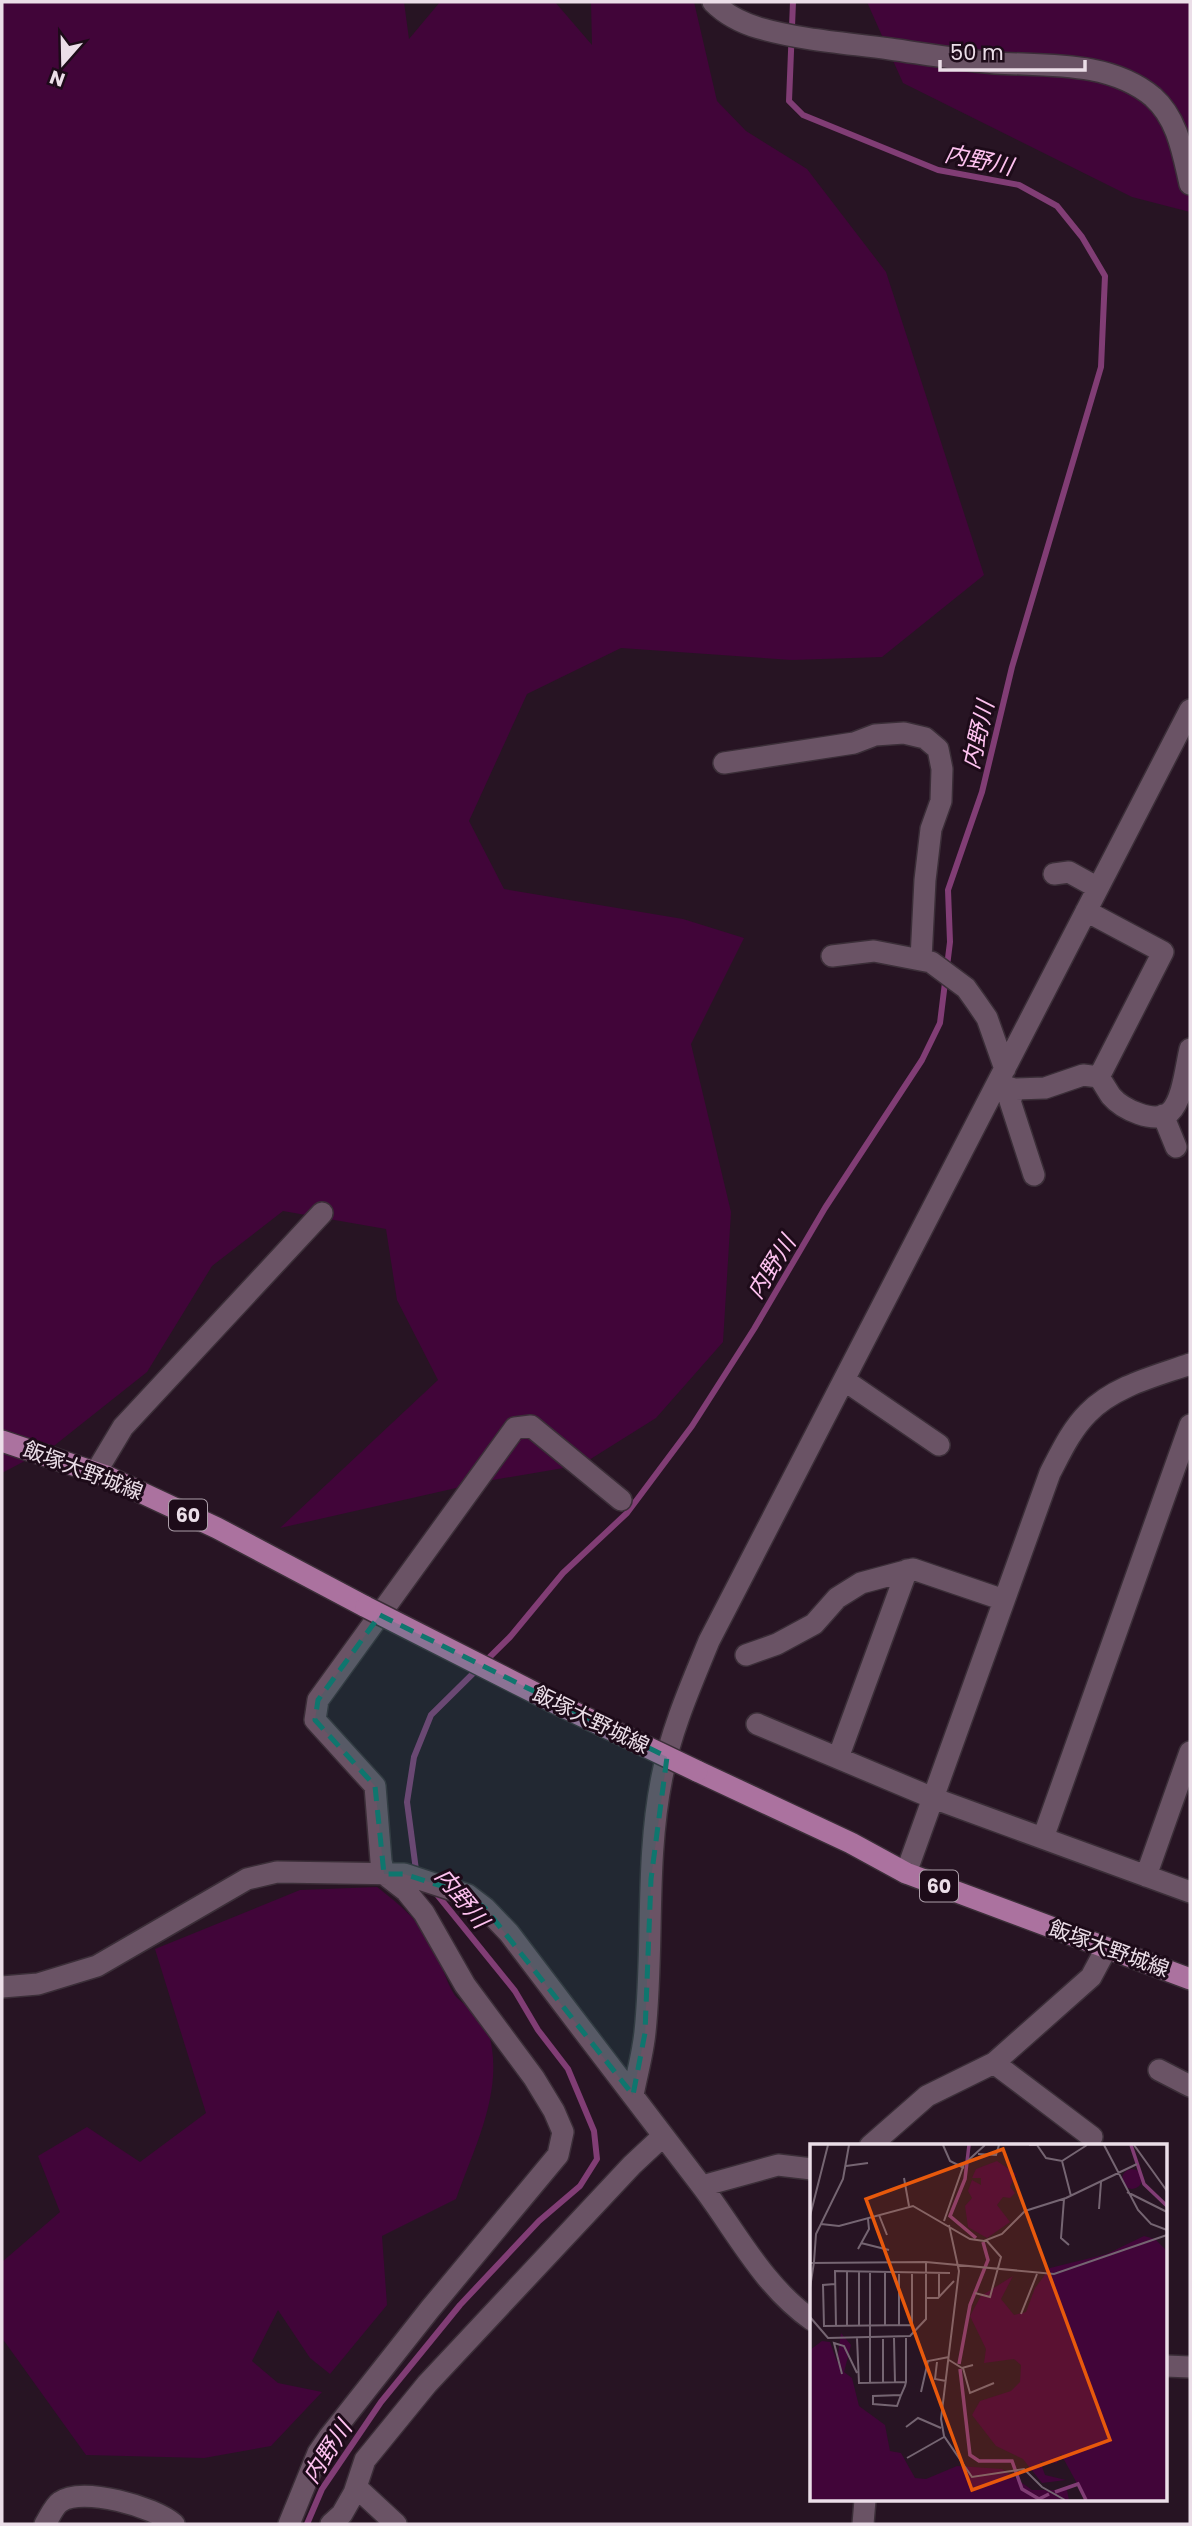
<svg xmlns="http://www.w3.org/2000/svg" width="1192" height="2526" font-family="Poppins,'Noto Sans JP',sans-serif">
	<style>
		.green { fill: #410539 }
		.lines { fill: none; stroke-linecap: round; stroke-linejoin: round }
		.stream { stroke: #813d75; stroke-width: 6 }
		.minor-casing { stroke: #3b2e38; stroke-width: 24 }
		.major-casing { stroke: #3b2e38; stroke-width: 24 }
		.minor { stroke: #6a5365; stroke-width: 21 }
		.major { stroke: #ab729f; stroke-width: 21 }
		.major-bridge-casing { stroke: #3b2e38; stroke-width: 24; stroke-linecap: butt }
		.major-bridge { stroke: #ab729f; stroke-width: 21 }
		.marked { fill: #0f766e; fill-opacity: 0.2; stroke: #0f766e; stroke-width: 5; stroke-dasharray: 14 9; stroke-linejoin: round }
		.labels { text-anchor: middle; stroke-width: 6; stroke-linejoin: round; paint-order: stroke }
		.shield { fill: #1d0b19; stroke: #ad9faa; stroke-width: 2 }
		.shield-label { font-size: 19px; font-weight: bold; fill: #ebdee8 }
		.street-label { font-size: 21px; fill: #ebdee8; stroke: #1d0b19 }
		.water-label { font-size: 23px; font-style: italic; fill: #fec2f0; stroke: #1d0b19 }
		.inset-river { fill: none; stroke: #813d75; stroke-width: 3.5 }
		.inset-road { fill: none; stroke: #756572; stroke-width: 2 }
		.view { fill: #e8590c; fill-opacity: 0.15; stroke: #e8590c; stroke-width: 3.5 }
		.inset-edge { fill: none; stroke: #ebdee8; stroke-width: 3.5 }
	</style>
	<rect width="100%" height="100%" fill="#271423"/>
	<path class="green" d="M2,2H404L409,39L440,2H555L592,45L591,2H694L717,101L746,131L807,169L886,272L984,575L882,657L792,660L621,648L527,694L469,821L504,889L683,919L744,938L691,1044L731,1212L723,1342L656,1418L581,1465L487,1481L280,1528L438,1380L397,1300L386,1229L283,1211L212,1266L147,1372L55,1445L2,1473Z
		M867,2H1190V212L1132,197L903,83Z
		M377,1887C404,1908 417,1919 435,1949C442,1963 445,1980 454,1994C461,2005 481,2011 487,2028C507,2086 475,2145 456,2199L382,2236L387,2305L330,2374L310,2358L278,2310L252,2361L278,2383L322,2392L271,2446L204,2458L86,2455L2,2338V2262L60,2212L38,2156L87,2127L140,2162L206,2113L155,1949L300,1890Z"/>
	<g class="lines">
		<path class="stream" d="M419,1873L416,1870L407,1802L414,1757L431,1715L510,1637L563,1573L627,1513L692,1426L754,1329L825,1208L922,1060L940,1023L950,942L948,890L982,792L1012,667L1101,367L1105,276L1082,237L1057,206L1019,185L938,170L803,115L789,101L793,2
			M307,2524L322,2489L381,2402L460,2305L539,2221L580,2186L597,2159L594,2131L568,2069L538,2030L515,1991L435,1892"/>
		<g class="minor-casing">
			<path id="minor" d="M713,2C725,14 742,23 759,28C801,40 846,43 890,49C925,54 960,60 995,63C1048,66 1110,61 1153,97C1178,119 1183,154 1190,184
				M724,763L854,743L875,735L904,733L925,738L938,749L942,769L941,801L931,829L925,880L921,959
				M1054,874L1069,872L1098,888
				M1086,911L1163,952L1099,1077
				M832,956L874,951L931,962L966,988L976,1002L987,1018L1005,1069
				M997,1084L1015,1089L1045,1088L1083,1075L1099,1077C1103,1083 1107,1090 1111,1096C1122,1109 1155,1125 1170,1112C1183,1100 1186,1065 1190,1049
				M1015,1089L1010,1101L1034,1175
				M1163,1115L1176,1147
				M844,1380L939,1445
				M96,1472L123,1427L322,1213
				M746,1655L777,1644L814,1624L837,1598L861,1583L913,1569L1004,1600
				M757,1724L933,1798L1190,1892
				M838,1758L907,1570
				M1043,1838L1190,1425
				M906,1873L1050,1473C1061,1452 1071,1430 1088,1413C1114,1386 1156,1376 1190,1364
				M1146,1876L1190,1752
				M2,1987L38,1984L97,1966L247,1879L277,1872L404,1874L468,1895L485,1908L509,1933C573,2017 636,2101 701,2185C736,2231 763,2286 812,2320
				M1159,2070L1190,2086
				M633,2095C637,2074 643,2053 645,2032C654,1947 645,1861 662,1777C671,1730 691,1685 709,1641L1190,710
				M1092,2137L994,2063L1091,1977L1106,1949
				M870,2146L927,2096L994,2063
				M702,2186L778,2165L812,2169
				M1166,2366L1190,2367
				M356,2487L396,2524
				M45,2524C49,2518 54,2506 60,2502C82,2486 155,2507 174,2524
				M289,2524L318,2453L329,2437L430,2309L558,2155L563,2132L554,2111L534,2078L465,1985L424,1913L406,1891L384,1874L381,1861L375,1786L315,1720L318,1700L515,1428L531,1426L621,1500
				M331,2524L342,2514L354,2493L365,2460L427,2384L632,2165L662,2137
				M863,2524L865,2500"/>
		</g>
		<g class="major-casing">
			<path id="major" d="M2,1441L106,1476L217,1528L366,1607
				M697,1771L851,1843L906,1873L1190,1979"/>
		</g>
		<use href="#minor" class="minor"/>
		<use href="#major" class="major"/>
		<g class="major-bridge-casing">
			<path id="major-bridge" d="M366,1607L555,1703L697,1771"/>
		</g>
		<use href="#major-bridge" class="major-bridge"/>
	</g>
	<path class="marked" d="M380,1615L667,1757L651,1879L645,2033L633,2095L485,1908L463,1893L404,1874H384L375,1786L315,1720L318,1700Z"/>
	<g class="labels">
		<g class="shield">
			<rect x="169" y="1499.5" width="38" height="31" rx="5"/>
			<rect x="920" y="1870.5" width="38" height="31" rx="5"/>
		</g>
		<g class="shield-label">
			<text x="188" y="1522">60</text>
			<text x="939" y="1893">60</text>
		</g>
		<g class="street-label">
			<text transform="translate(83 1471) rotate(21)" y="7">飯塚大野城線</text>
			<text transform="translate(591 1720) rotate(26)" y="7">飯塚大野城線</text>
			<text transform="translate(1109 1949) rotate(20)" y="7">飯塚大野城線</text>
		</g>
		<g class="water-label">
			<text transform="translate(979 160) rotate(12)" y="8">内野川</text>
			<text transform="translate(978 735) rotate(-77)" y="8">内野川</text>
			<text transform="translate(771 1267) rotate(-58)" y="8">内野川</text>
			<text transform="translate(462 1898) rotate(51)" y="8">内野川</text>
			<text transform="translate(327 2452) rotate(-57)" y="8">内野川</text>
		</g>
	</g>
	<g transform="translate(810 2144)">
		<rect width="357" height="357" fill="#271423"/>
		<path d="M187,17L206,30L200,43L205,49L200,54L193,53L187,61L200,78L177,94L158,83L155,62L162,54L158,47L162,36L171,41V34H162L166,25ZM312 35a10 10 0 1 1 20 0a10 10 0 1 1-20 0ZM334,92L345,95L357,107V356H276L251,310L247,319L230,317L235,331L256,336L232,339L213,315L186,302L162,271L170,257L201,247L210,238L211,221L204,215L174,219L176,205L160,172L171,152L203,132L191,155L204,171L216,168L225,144L240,124L297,110ZM31,189L41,201L34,228L42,234L49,262L75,281L80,307L91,309L105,334L116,335L147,322L192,325L222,346H257L259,356H0V206L12,197L20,198L27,218Z" fill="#410539"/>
		<path class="inset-river" d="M159,1L155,35L140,72L166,94M321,1L334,40L357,62M149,220L160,161L178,116L173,98M150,225L160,311L169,317H202L212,345L229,355L239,350M245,348L268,340L276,356"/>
		<path class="inset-road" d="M133,1L140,17L154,24M219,1H227L236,14L252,17L277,1M294,1L328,66L341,80L357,86M324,1L357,47M168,10L186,11L189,1M252,17L261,52M36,22L58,19M94,34L99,62M317,48L357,68M254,55L251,94L259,101M289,65L291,38M69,71L77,91M0,72L18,1M134,77L154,20L175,1M11,80L29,82L103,62L160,95L174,97L192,90L215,67L256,54L327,20M139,81L149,127L131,275L134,292L162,333L214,325L232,343L255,356M51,99L79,106M48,105L59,85L58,75M4,118L6,90L33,35L39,1M0,119L116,118L244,130L357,91M37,128V182M49,128V182M60,128V239M75,128V181M89,128V181M102,128V183M25,140L13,141L14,182L102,181M0,144L4,118M165,149L180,153L191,113L176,96M129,152V129M117,154H128L144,137M211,170L227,130M0,173L18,194L100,192L116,175V118M26,182L25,127L140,129M47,194L49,239L96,238M84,194L85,239M73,195V239M139,216L152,224L163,221M127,218L125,235L136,237M153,224L160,249L184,239M32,230L24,199L34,202L47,229M111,248L118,217L139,213M91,251L63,252V260L87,262L91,251L95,242L96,238V194M96,283L108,274L131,284M97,314L134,293"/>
		<path class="view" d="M193,5L300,296L162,346L56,55Z"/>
		<rect width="357" height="357" class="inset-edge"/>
	</g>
	<rect width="1192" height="2526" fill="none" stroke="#ebdee8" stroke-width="7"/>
	<g transform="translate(63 63) rotate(200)" stroke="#1d0b19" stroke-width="5" paint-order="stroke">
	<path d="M0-5L12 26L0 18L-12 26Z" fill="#ebdee8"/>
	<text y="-10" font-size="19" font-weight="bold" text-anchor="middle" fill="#ebdee8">N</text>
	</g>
	<path d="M940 60v10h145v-10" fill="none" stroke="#ebdee8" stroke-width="3.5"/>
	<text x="950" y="60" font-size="21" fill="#ebdee8" stroke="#1d0b19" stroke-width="5" paint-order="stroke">50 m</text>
</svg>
